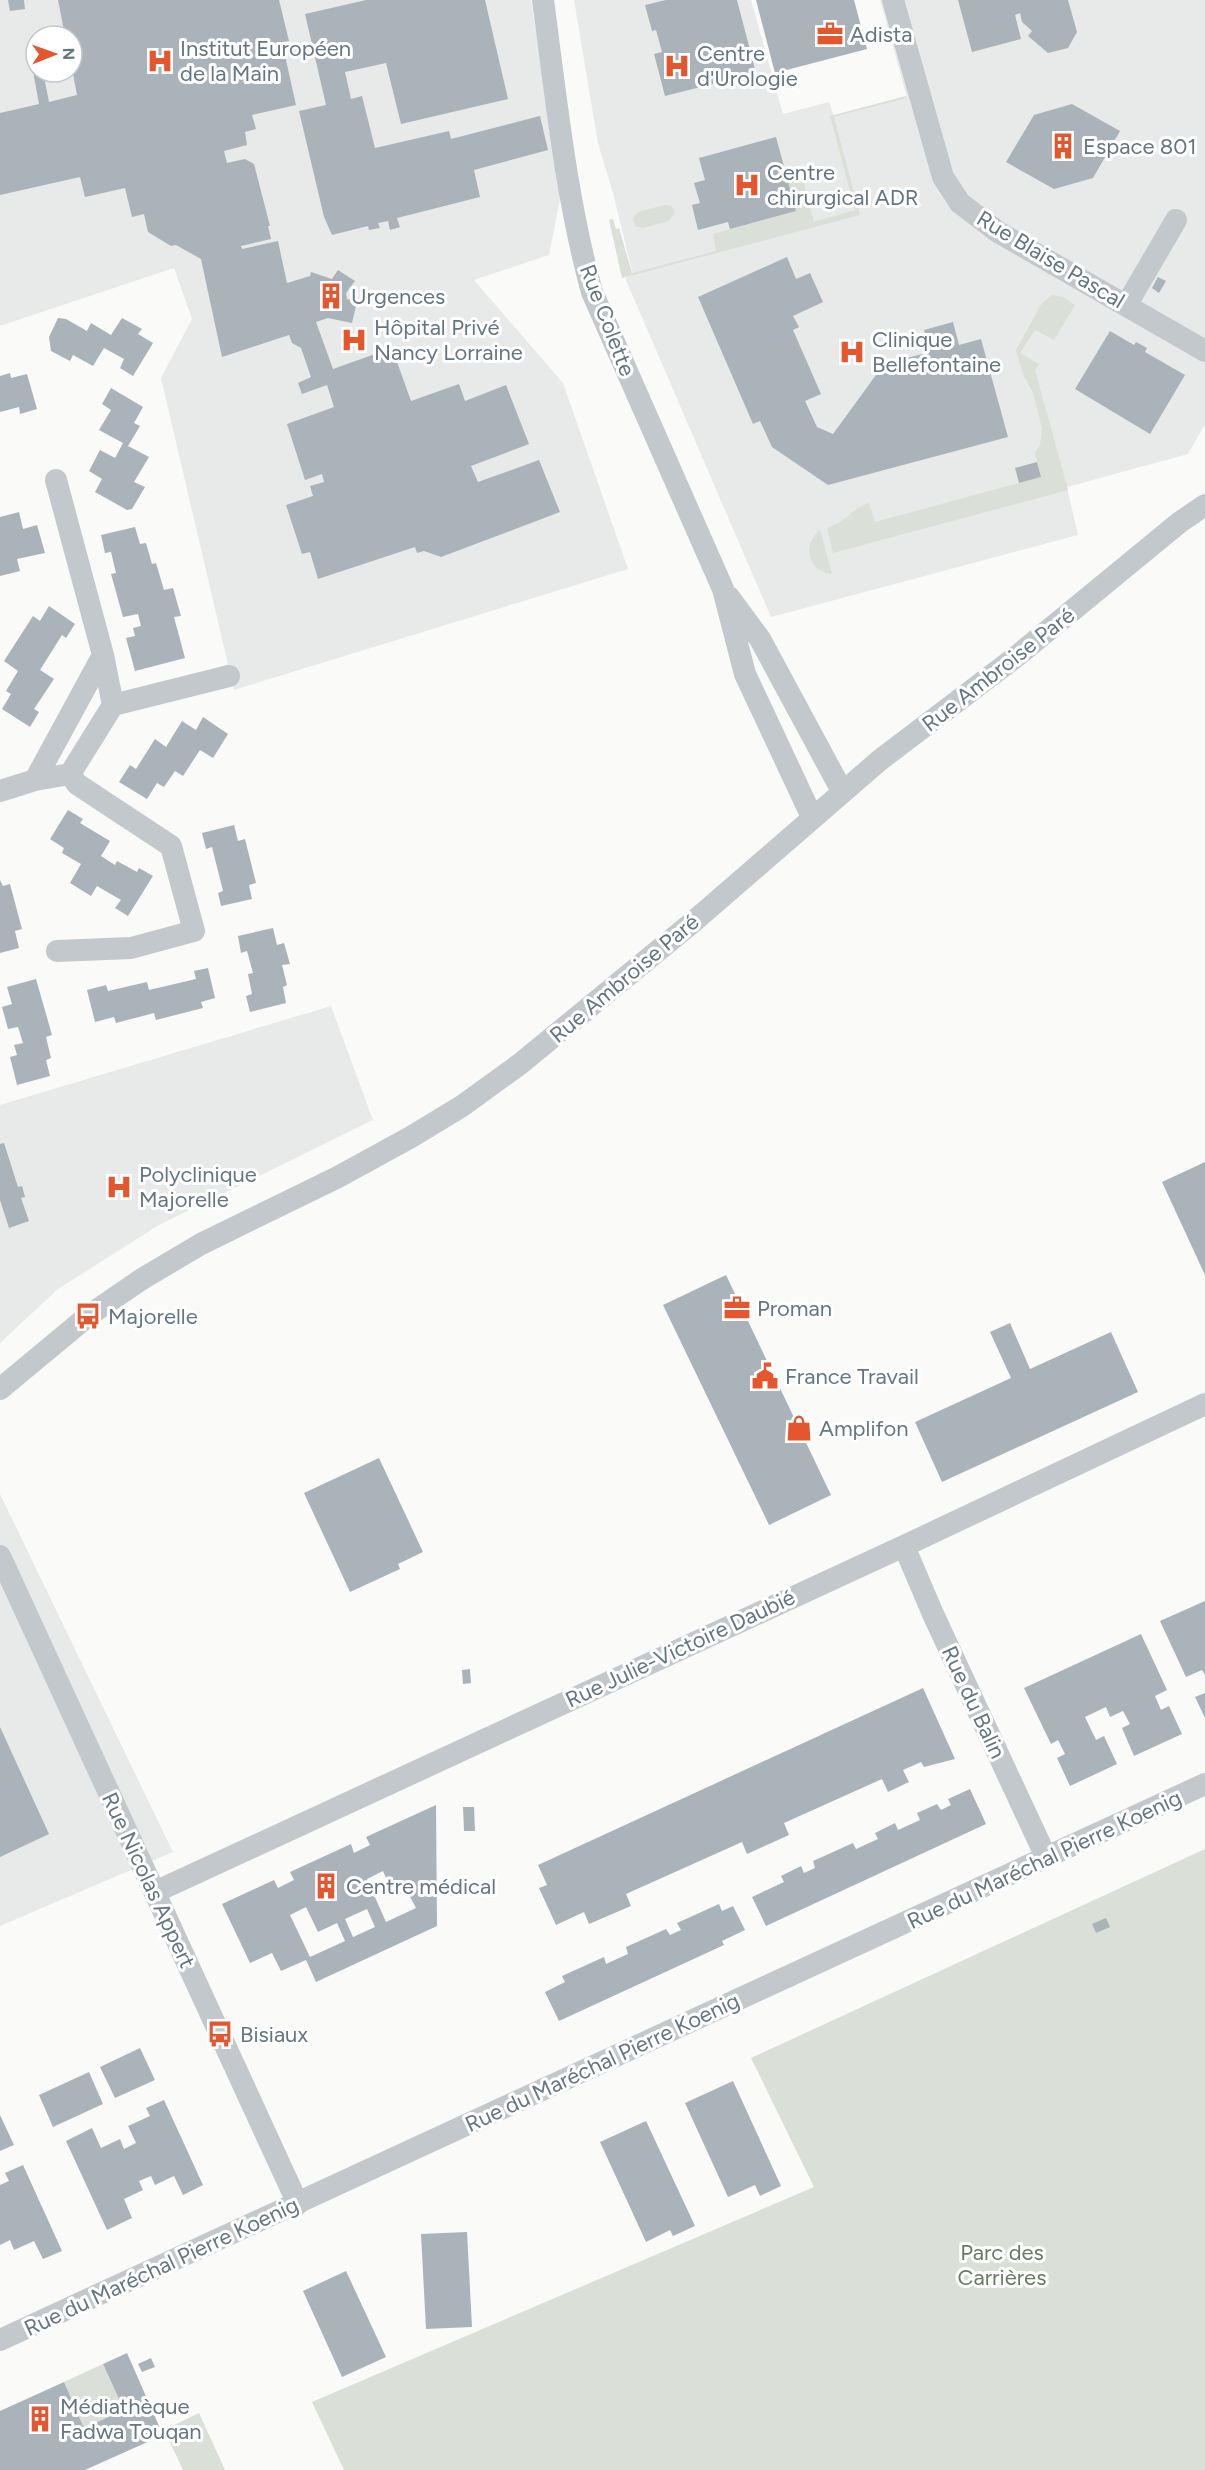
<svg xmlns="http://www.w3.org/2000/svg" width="1205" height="2470" font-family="Figtree,sans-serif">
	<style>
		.built { fill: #e8e9e9; fill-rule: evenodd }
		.green { fill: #dadfd7 }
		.building { fill: #aab3b9; fill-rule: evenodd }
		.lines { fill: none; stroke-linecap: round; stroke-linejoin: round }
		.minor { stroke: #c3c8cc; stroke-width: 22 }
		.labels { text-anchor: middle; stroke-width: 6; stroke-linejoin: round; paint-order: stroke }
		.poi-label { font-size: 22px; fill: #657683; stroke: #fff; text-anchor: start }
		.street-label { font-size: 22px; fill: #657683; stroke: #fff }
		.park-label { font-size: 22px; fill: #687a64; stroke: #fff }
	</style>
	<rect width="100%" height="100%" fill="#fafaf8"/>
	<path class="built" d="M0,0H531L561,194L549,255L474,280L563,383L628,569L234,690L161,378L192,319L174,268L0,326ZM36,36H72V72H36Z
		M574,0H751L783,114L829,102L834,117L907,98L880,0H1205V424L1188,454L1067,487L1078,535L771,617L625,278L633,275L613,193L598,143Z
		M331,1006L373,1120L159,1225L58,1289L0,1343V1105Z
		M0,1494L173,1852L0,1926Z"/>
	<path class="green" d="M906,96L907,98L834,117L860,215L622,278L609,220L613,219L616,229L619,228L632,273L716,251L713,234L796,211L787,176L801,172L814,222L855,210L830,116Z
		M665,205L671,206L675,212L669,221L643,228L635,226L633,218L638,212Z
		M1052,295L1063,297L1075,305L1054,340L1035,330L1020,353L1039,364L1035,370L1068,490L833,553L827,528C846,522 854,507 869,503L875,522L1041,477L1035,453L1040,445L1042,428L1033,393L1023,374L1016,350L1042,303Z
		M820,530L832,574C807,571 802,545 820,530Z
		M1205,1849V2470H344L312,2402L814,2187L751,2058Z
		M103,2364L124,2410L84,2428L64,2382Z
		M199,2413L225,2470H183L164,2430Z"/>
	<path class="building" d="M8,0H24L25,9L10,11Z
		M58,0H279L289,41L282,42L296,105L252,115L256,129L245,132L247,145L224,151L227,163L245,159L254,164L270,226H268L271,239L241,246L242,249L278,241L287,283L310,276L311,272L332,279L338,270L355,281L346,293L347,299L357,302L352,323L328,318L316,322L333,369L392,348L411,401L459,384L465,401L506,385L529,444L471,466L478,482L539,460L560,512L441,557L424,551L417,553L415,547L318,579L310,552L302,554L286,505L313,496L310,486L324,482L322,474L305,480L287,424L334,407L327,385L302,394L298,383L311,377L301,348L292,343L289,335L222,357L201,259L176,245L171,246L148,232L144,214L132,217L125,188L85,197L80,177L0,195V113L39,104L33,71L36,70V72H43L49,102L77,95L72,69V36H65Z
		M366,0H485L508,99L401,124L386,63L345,72L351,99L362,96L375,148L449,131L451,139L540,116L548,150L474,170L480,197L397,218L400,227L390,230L388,221L378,223L380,228L369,230L368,226L332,235L324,217L299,111L326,105L305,14Z
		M666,0H737L756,73L665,96L654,54L662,52L656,30L652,31L645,5Z
		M756,0H854L867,49L775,73Z
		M958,0H1068L1077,32L1068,48L1048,53L1028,36L1032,31L1022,22L1020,13L1015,15L1021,39L972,52Z
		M1072,104L1120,131L1093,178L1054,189L1006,162L1034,115Z
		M776,137L796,211L730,229L728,222L698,230L692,205L700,203L694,183L705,180L699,158Z
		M787,257L796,279L810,273L823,302L793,316L799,327L793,330L821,394L805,401L817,427L833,434L884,364L930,352L924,330L953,322L959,345L981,339L1008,437L828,485L772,447L760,421L753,424L698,297Z
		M1158,277L1166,281L1159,293L1152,288Z
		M58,318L66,319L87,331L91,323L111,335L122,318L142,329L138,334L153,343L133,376L120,368L124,359L104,348L93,366L73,355L70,361L51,351L49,337Z
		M1110,331L1134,345L1136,342L1147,348L1145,352L1185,375L1150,434L1075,389Z
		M10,373L11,378L27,374L37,409L20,414L19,407L0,412V376Z
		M111,388L143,407L134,423L140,426L128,446L149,457L134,482L145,487L132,509L127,510L95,492L102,479L89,471L100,450L115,458L123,443L99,430L111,410L102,404Z
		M1037,462L1041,477L1019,483L1015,468Z
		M19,512L23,529L37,525L45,553L17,559L20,571L0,576V517Z
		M135,527L140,544L146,543L152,564L156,563L164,590L173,588L181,616L174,617L185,658L135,671L126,638L135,636L133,628L141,626L138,614L123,617L111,574L116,573L111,552L105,553L101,535Z
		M49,606L75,624L66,638L62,635L40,670L54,679L34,709L39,712L30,727L2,709L11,694L6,691L18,671L4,661L33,616L40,621Z
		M203,717L228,734L213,758L200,750L183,776L175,771L164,787L157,783L147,799L119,782L130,765L136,769L155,739L166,747L182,721L196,730Z
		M68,810L83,819L80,823L110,841L101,856L115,865L117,861L137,872L139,868L153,876L128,916L115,908L121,900L97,886L91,896L70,883L81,864L62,853L64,848L50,839Z
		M234,825L238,841L245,839L256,883L249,885L252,899L221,906L218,893L223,891L212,847L206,849L202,833Z
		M0,880L3,886L10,884L22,929L15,931L19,948L0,953Z
		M273,928L277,945L284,943L290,964L282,965L287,985L283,987L286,1003L250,1012L246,996L252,994L248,974L253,973L247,951L241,953L238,936Z
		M208,968L215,998L201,1002L203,1008L156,1020L154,1013L116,1023L114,1017L95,1022L87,990L106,985L108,991L147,982L149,990L196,979L194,971Z
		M36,979L52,1035L46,1037L51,1058L46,1060L50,1076L17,1085L10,1057L17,1055L14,1045L23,1043L18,1027L8,1029L2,1007L12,1004L7,987Z
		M4,1143L18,1187L22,1186L25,1197L21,1198L29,1221L9,1228L0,1200V1144Z
		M1205,1162V1275L1162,1182Z
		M726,1275L831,1495L769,1525L663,1305Z
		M1010,1323L1030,1369L1111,1332L1138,1392L942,1482L915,1422L1011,1378L990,1332Z
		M379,1458L423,1552L398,1564L400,1569L350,1592L304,1493Z
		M1205,1601V1675L1202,1670L1186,1677L1160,1621Z
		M1141,1634L1167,1690L1155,1696L1161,1710L1169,1706L1182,1734L1134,1756L1122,1728L1130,1724L1123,1711L1110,1717L1106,1707L1085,1717L1096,1740L1104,1736L1117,1764L1070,1786L1057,1758L1065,1754L1058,1740L1051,1744L1024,1688Z
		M470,1669L471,1683L463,1684L462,1670Z
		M923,1688L955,1759L924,1767L921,1762L903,1770L909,1782L888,1792L882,1779L784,1823L789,1835L747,1854L742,1842L626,1894L631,1906L589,1924L584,1912L556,1925L539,1888L547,1885L538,1865Z
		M1205,1693V1718L1195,1697Z
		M0,1727L49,1834L0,1857Z
		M970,1789L986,1824L766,1926L752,1897L784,1882L781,1876L801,1866L804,1873L815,1868L813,1861L853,1843L856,1849L878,1839L875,1833L895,1823L898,1830L920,1820L917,1813L937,1804L941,1810L951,1805L948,1799Z
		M436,1805L437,1926L316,1982L306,1960L281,1971L272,1953L250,1963L222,1904L274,1880L278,1888L294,1880L290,1872L351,1844L354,1853L370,1845L366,1837ZM383,1871L394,1897L407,1891L416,1908L386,1922L367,1879ZM306,1907L318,1932L337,1923L345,1941L310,1957L290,1915ZM367,1909L375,1927L353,1937L345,1919Z
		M463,1807H474L475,1831H464Z
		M719,1904L722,1911L733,1906L745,1930L722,1941L724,1945L559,2021L545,1992L565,1982L562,1976L604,1957L606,1964L608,1963L628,1954L626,1947L666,1929L670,1935L681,1930L677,1923Z
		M1106,1918L1110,1927L1096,1933L1092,1924Z
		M140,2048L155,2080L115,2098L100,2067Z
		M89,2072L103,2104L53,2127L39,2095Z
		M733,2081L781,2186L760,2196L755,2185L728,2197L685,2103Z
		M164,2100L203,2185L183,2195L174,2176L155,2185L151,2176L139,2181L143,2190L124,2199L132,2218L107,2230L66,2141L92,2128L101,2148L120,2139L124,2149L136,2143L128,2126L150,2116L146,2108Z
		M0,2115L14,2145L0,2151Z
		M646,2121L695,2226L673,2236L670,2230L646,2242L600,2142Z
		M23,2165L62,2251L43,2259L34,2241L14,2250L10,2240L0,2245V2185L9,2181L5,2173Z
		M467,2232L472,2327L426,2329L421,2234Z
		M346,2271L386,2357L342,2377L303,2291Z
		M127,2353L163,2435L85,2470H0V2411L64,2382L84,2428L124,2410L103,2364Z
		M151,2358L155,2367L142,2372L138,2364Z"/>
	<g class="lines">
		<path class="minor" d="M543,0C556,97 566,198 592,292L723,589L745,674L812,817
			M893,0L943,177L960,203L998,232L1205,351
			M1127,304L1176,220
			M729,597L760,639L842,791
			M113,705L229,676
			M35,780L103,655
			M0,791L35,780L70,774L113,705L103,655L56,480
			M57,951L131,948L194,931L171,846L77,784L70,774
			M0,1389L88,1316L142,1279L201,1244L338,1177L411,1137L462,1106L520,1064L693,922L880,760L1017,656L1180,522L1205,505
			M904,1546L933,1614L1046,1857
			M0,1556L298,2204
			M155,1892L904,1546L1205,1404
			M0,2340L1205,1784"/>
	</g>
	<defs>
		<g id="office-bare" transform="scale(2.07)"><path d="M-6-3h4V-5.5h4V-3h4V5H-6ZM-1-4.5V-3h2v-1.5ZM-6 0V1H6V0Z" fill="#e4572e" stroke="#fff" stroke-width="2.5" paint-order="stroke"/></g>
		<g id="hospital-bare" transform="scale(2.07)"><path d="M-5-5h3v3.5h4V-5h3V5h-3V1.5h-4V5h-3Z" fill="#e4572e" stroke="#fff" stroke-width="2.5" paint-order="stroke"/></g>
		<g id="building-bare" transform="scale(2.07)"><path d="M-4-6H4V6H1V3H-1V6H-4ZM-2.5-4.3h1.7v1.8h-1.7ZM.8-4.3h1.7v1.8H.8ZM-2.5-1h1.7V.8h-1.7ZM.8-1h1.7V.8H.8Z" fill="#e4572e" stroke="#fff" stroke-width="2.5" paint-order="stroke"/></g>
		<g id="bus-bare" transform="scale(2.07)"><path d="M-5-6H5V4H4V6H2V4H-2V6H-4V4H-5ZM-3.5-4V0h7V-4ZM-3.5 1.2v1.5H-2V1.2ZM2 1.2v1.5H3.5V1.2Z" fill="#e4572e" stroke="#fff" stroke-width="2.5" paint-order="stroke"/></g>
		<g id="civic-bare" transform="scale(2.07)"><path d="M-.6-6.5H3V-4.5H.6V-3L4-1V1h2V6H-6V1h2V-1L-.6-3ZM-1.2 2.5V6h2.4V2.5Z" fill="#e4572e" stroke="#fff" stroke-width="2.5" paint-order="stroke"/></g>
		<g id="shop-bare" transform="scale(2.07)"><path d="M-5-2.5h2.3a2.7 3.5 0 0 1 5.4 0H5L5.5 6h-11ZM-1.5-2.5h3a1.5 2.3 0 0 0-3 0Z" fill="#e4572e" stroke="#fff" stroke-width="2.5" paint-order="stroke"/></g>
	</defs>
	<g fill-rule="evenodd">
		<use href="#office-bare" x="830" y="34"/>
		<use href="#hospital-bare" x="160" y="61"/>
		<use href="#hospital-bare" x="677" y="66"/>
		<use href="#building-bare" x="1063" y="146"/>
		<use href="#hospital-bare" x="747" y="185"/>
		<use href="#building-bare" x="331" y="296"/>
		<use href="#hospital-bare" x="354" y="340"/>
		<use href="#hospital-bare" x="852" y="352"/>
		<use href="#hospital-bare" x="119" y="1187"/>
		<use href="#office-bare" x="737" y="1308"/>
		<use href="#bus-bare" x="88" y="1316"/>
		<use href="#civic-bare" x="765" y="1376"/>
		<use href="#shop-bare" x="799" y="1428"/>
		<use href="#building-bare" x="326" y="1886"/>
		<use href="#bus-bare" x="220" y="2034"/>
		<use href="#building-bare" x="40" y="2419"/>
	</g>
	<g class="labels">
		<g class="poi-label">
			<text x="850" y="42">Adista</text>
			<text x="180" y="56">Institut Européen<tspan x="180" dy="25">de la Main</tspan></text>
			<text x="697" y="61">Centre<tspan x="697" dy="25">d'Urologie</tspan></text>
			<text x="1083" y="154">Espace 801</text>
			<text x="767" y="180">Centre<tspan x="767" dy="25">chirurgical ADR</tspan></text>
			<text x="351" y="304">Urgences</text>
			<text x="374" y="335">Hôpital Privé<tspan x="374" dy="25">Nancy Lorraine</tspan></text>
			<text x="872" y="347">Clinique<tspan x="872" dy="25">Bellefontaine</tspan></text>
			<text x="139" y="1182">Polyclinique<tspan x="139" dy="25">Majorelle</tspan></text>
			<text x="757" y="1316">Proman</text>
			<text x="108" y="1324">Majorelle</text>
			<text x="785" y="1384">France Travail</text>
			<text x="819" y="1436">Amplifon</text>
			<text x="346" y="1894">Centre médical</text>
			<text x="240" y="2042">Bisiaux</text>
			<text x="60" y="2414">Médiathèque<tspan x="60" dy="25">Fadwa Touqan</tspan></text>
		</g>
		<g class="street-label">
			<text transform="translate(1051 259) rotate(31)" y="8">Rue Blaise Pascal</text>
			<text transform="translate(608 320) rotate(69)" y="8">Rue Colette</text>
			<text transform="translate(998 669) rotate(-38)" y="8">Rue Ambroise Paré</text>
			<text transform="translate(624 978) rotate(-40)" y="8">Rue Ambroise Paré</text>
			<text transform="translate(680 1648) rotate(-25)" y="8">Rue Julie-Victoire Daubié</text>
			<text transform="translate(974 1702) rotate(65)" y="8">Rue du Balin</text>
			<text transform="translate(1044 1859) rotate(-25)" y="8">Rue du Maréchal Pierre Koenig</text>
			<text transform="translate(149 1880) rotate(65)" y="8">Rue Nicolas Appert</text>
			<text transform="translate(602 2062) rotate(-25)" y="8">Rue du Maréchal Pierre Koenig</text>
			<text transform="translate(161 2266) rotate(-25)" y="8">Rue du Maréchal Pierre Koenig</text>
		</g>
		<g class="park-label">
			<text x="1002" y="2260">Parc des<tspan x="1002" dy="25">Carrières</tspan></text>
		</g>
	</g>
	<g transform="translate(54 54) rotate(89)"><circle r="28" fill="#ffffff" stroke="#c1c8cd" stroke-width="1.5"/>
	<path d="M0-4.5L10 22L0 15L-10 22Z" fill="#e4572e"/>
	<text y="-9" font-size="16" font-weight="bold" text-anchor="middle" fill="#657683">N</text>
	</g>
</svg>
